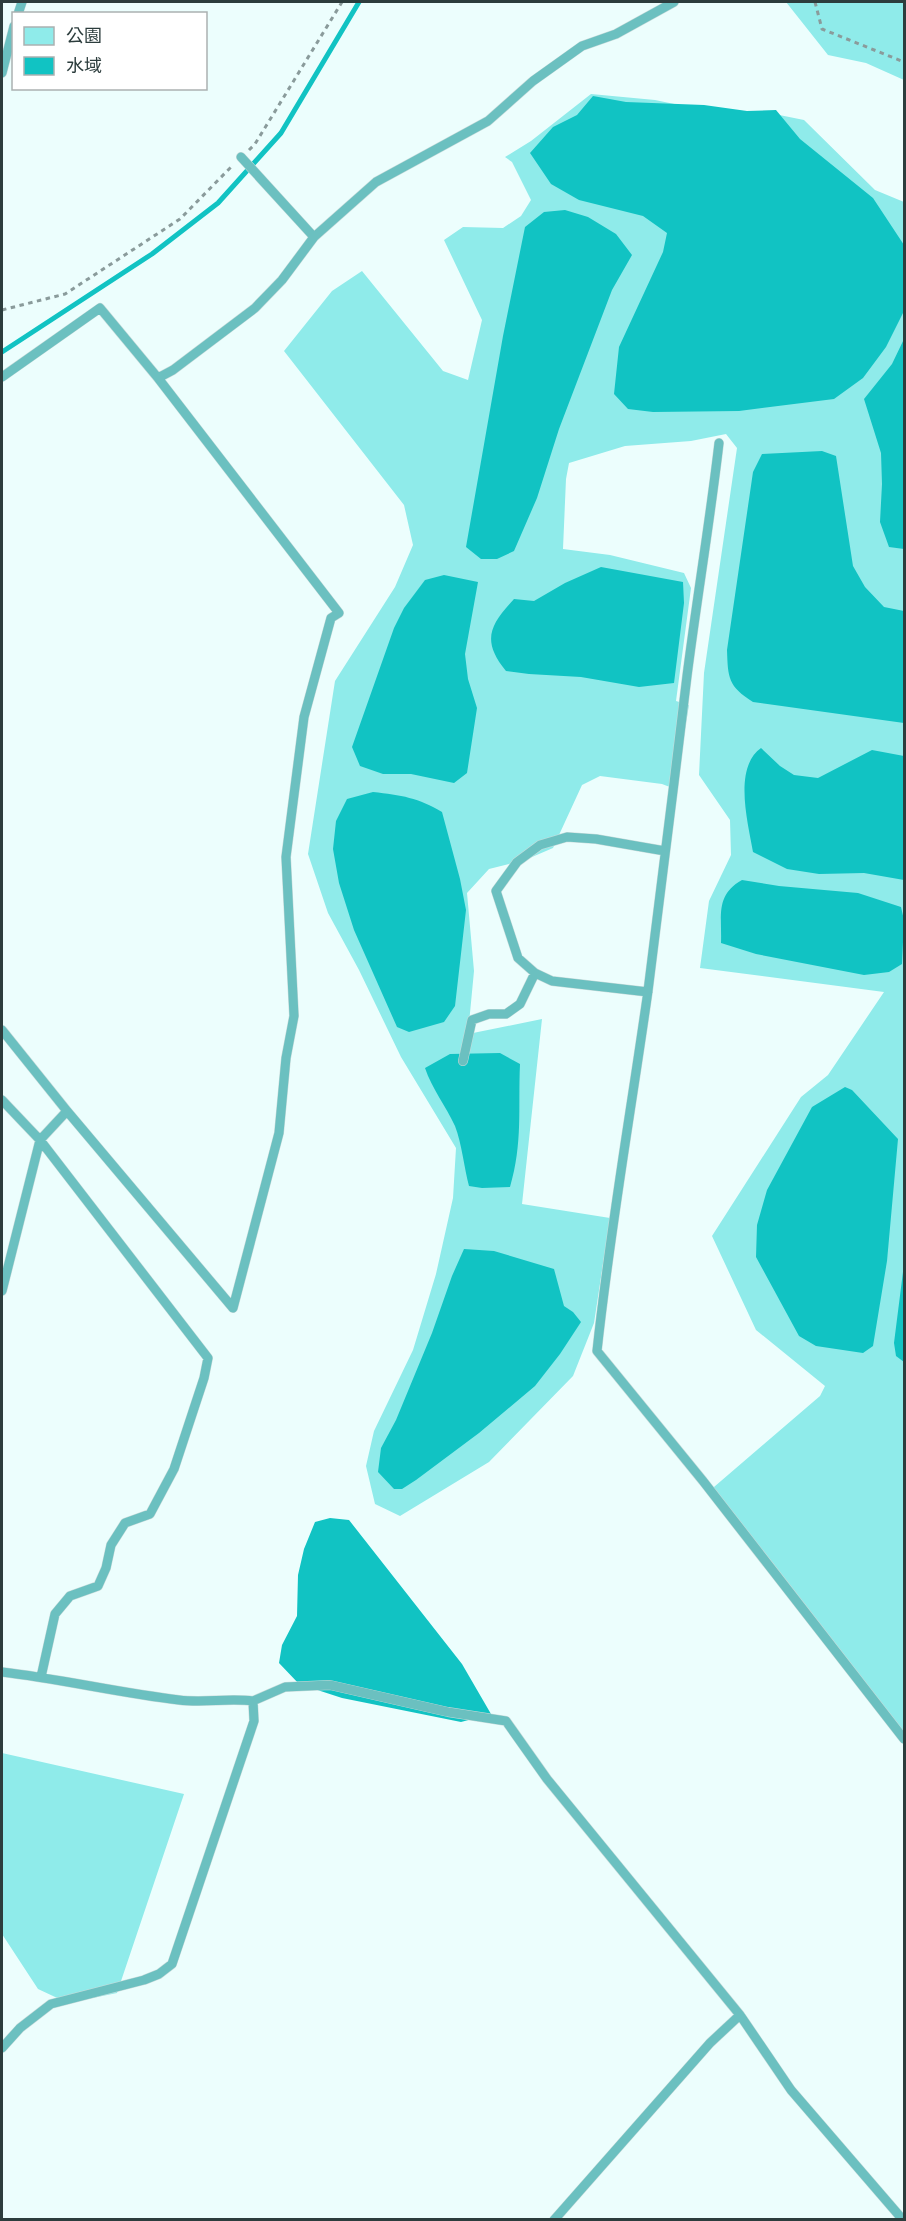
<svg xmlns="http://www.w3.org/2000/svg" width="906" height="2221" font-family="'PT Serif','Noto Sans TC',serif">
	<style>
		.green { fill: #8febea }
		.water { fill: #11c3c3 }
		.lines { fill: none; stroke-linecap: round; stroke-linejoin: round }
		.stream { stroke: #11c3c3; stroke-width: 5 }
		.service-casing { stroke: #c9dbda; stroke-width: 10 }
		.path { stroke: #8a9b9b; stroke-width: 3; stroke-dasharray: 4.5 4.5; stroke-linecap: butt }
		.service { stroke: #6bc0c0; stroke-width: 9 }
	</style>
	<rect width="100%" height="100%" fill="#ecfefd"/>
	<path class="green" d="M786,2H904V80L866,63L828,55Z
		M591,94L655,100L708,111H760L804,120L875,190L904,202V1734L707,1493L820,1396L825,1386L756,1330L712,1236L801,1097L828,1075L884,992L700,968L709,901L731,855L730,820L699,775L704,673L737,448L726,434L691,441L625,446L569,463L566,479L563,549L610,555L684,573L691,588L676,701L689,705L675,789L662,784L600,776L582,785L553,848L525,860L489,869L467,893L474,971L468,1034L542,1019L522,1204L610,1218L594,1323L573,1376L489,1462L400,1516L375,1504L366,1466L374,1431L413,1350L436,1274L453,1198L456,1148L401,1057L359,970L328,913L308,854L335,681L395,587L413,545L404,505L284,351L332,291L362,271L443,371L468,380L482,320L444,240L463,227L503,228L521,216L531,200L512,162L505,157L531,141Z
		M2,1753L184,1794L117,1993L68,2003L38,1989L2,1934Z"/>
	<path class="water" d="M593,96L626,102L704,105L747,111L776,110L800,139L873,198L904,245V311L886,347L863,378L834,399L739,411L653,412L628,409L614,394L619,347L663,252L667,233L643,216L579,200L551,184L530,153L553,127L577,115Z
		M565,210L588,217L616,234L632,255L612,290L559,429L537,498L514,551L497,559H481L466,547L503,336L525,227L544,212Z
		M904,339V549L889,547L880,522L882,484L881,453L864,399L892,364Z
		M822,451L836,456L853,566L865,587L884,607L904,611V723L753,702C728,686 728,678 727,650L753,472L762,454Z
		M601,567L683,582L684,603L674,683L639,687L581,677L529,674L506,671C481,640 490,625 514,599L534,601L565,583Z
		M444,575L478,582L465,654L468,679L477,708L467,773L454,783L411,774H383L360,766L352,747L394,628L404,608L425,580Z
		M761,748L780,766L794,775L818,778L872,750L904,756V880L864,873L819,874L787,869L753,852C748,823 733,768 761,748Z
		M373,792C401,795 419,798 442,812L460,879L466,910L455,1006L444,1022L409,1032L397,1027L354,930L339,883L333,849L336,821L347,799Z
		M742,880L779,886L858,893L901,907L904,920L902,964L889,972L864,975L756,954L721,943C722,916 715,895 742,880Z
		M500,1053L520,1064C518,1108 523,1143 510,1187L482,1188L469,1186C464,1168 462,1144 455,1126C446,1106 432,1089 425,1068L450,1054Z
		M845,1087L852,1090L898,1139L887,1261L873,1346L863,1353L816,1346L799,1336L756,1257L757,1225L767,1190L812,1107Z
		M464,1249L494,1251L554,1269L564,1306L573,1312L581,1322L560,1354L535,1386L479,1433L416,1480L402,1489H394L378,1472L381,1448L396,1420L432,1333L452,1276Z
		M904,1264V1362L896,1356L894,1343Z
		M330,1518L349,1520L462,1664L491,1714L461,1722L342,1698L299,1684L279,1663L282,1645L297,1616L298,1575L304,1549L315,1522Z"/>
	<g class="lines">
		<path class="stream" d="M2,352L152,254L218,203L281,133L359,2"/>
		<g class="service-casing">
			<path id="service" d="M18,14L22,2
				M2,73L14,26
				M241,157L314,237
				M2,377L100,308L158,378L339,613L331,618L304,717L286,857L294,1016L286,1058L279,1133L233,1308L67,1111
				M158,378L173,370L255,308L282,280L314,237L376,182L488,121L533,81L582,46L616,34L674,2
				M719,443C710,521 697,598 687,676C674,781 662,886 648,991C631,1111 610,1230 597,1351L703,1481L904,1739
				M648,992L552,981L535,973L518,958L496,891L517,862L540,845L567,837L596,839L665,851
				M2,1030L67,1111L40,1140L2,1100
				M463,1061L472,1020L489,1014H506L520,1004L535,973
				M2,1291L40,1140L208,1358L204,1378L174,1469L150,1514L125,1523L111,1545L106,1568L98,1586L70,1596L55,1614L41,1677
				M2,1672C61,1679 120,1693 179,1700C204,1703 228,1698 253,1701L254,1721L172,1964L159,1974L144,1980L51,2004L20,2028L2,2048
				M253,1701L285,1687L330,1685L448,1712L506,1721L547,1779L740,2015L791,2090L903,2220
				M554,2220L710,2043L740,2015"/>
		</g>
		<path class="path" d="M815,2L822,29L904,62
			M249,150L255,144L342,2
			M2,310L65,294L180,219L233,165"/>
		<use href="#service" class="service"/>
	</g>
	<rect width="906" height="2221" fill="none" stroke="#2c3d3d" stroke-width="6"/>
	<rect x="12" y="12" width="195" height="78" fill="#ffffff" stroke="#abb1b1" stroke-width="1.5"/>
	<rect x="24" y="27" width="30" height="18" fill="#8febea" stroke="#abb1b1" stroke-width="1.5"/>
	<text x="66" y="42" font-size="18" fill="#2c3d3d">公園</text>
	<rect x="24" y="57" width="30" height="18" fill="#11c3c3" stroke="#abb1b1" stroke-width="1.5"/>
	<text x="66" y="72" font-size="18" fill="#2c3d3d">水域</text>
</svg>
